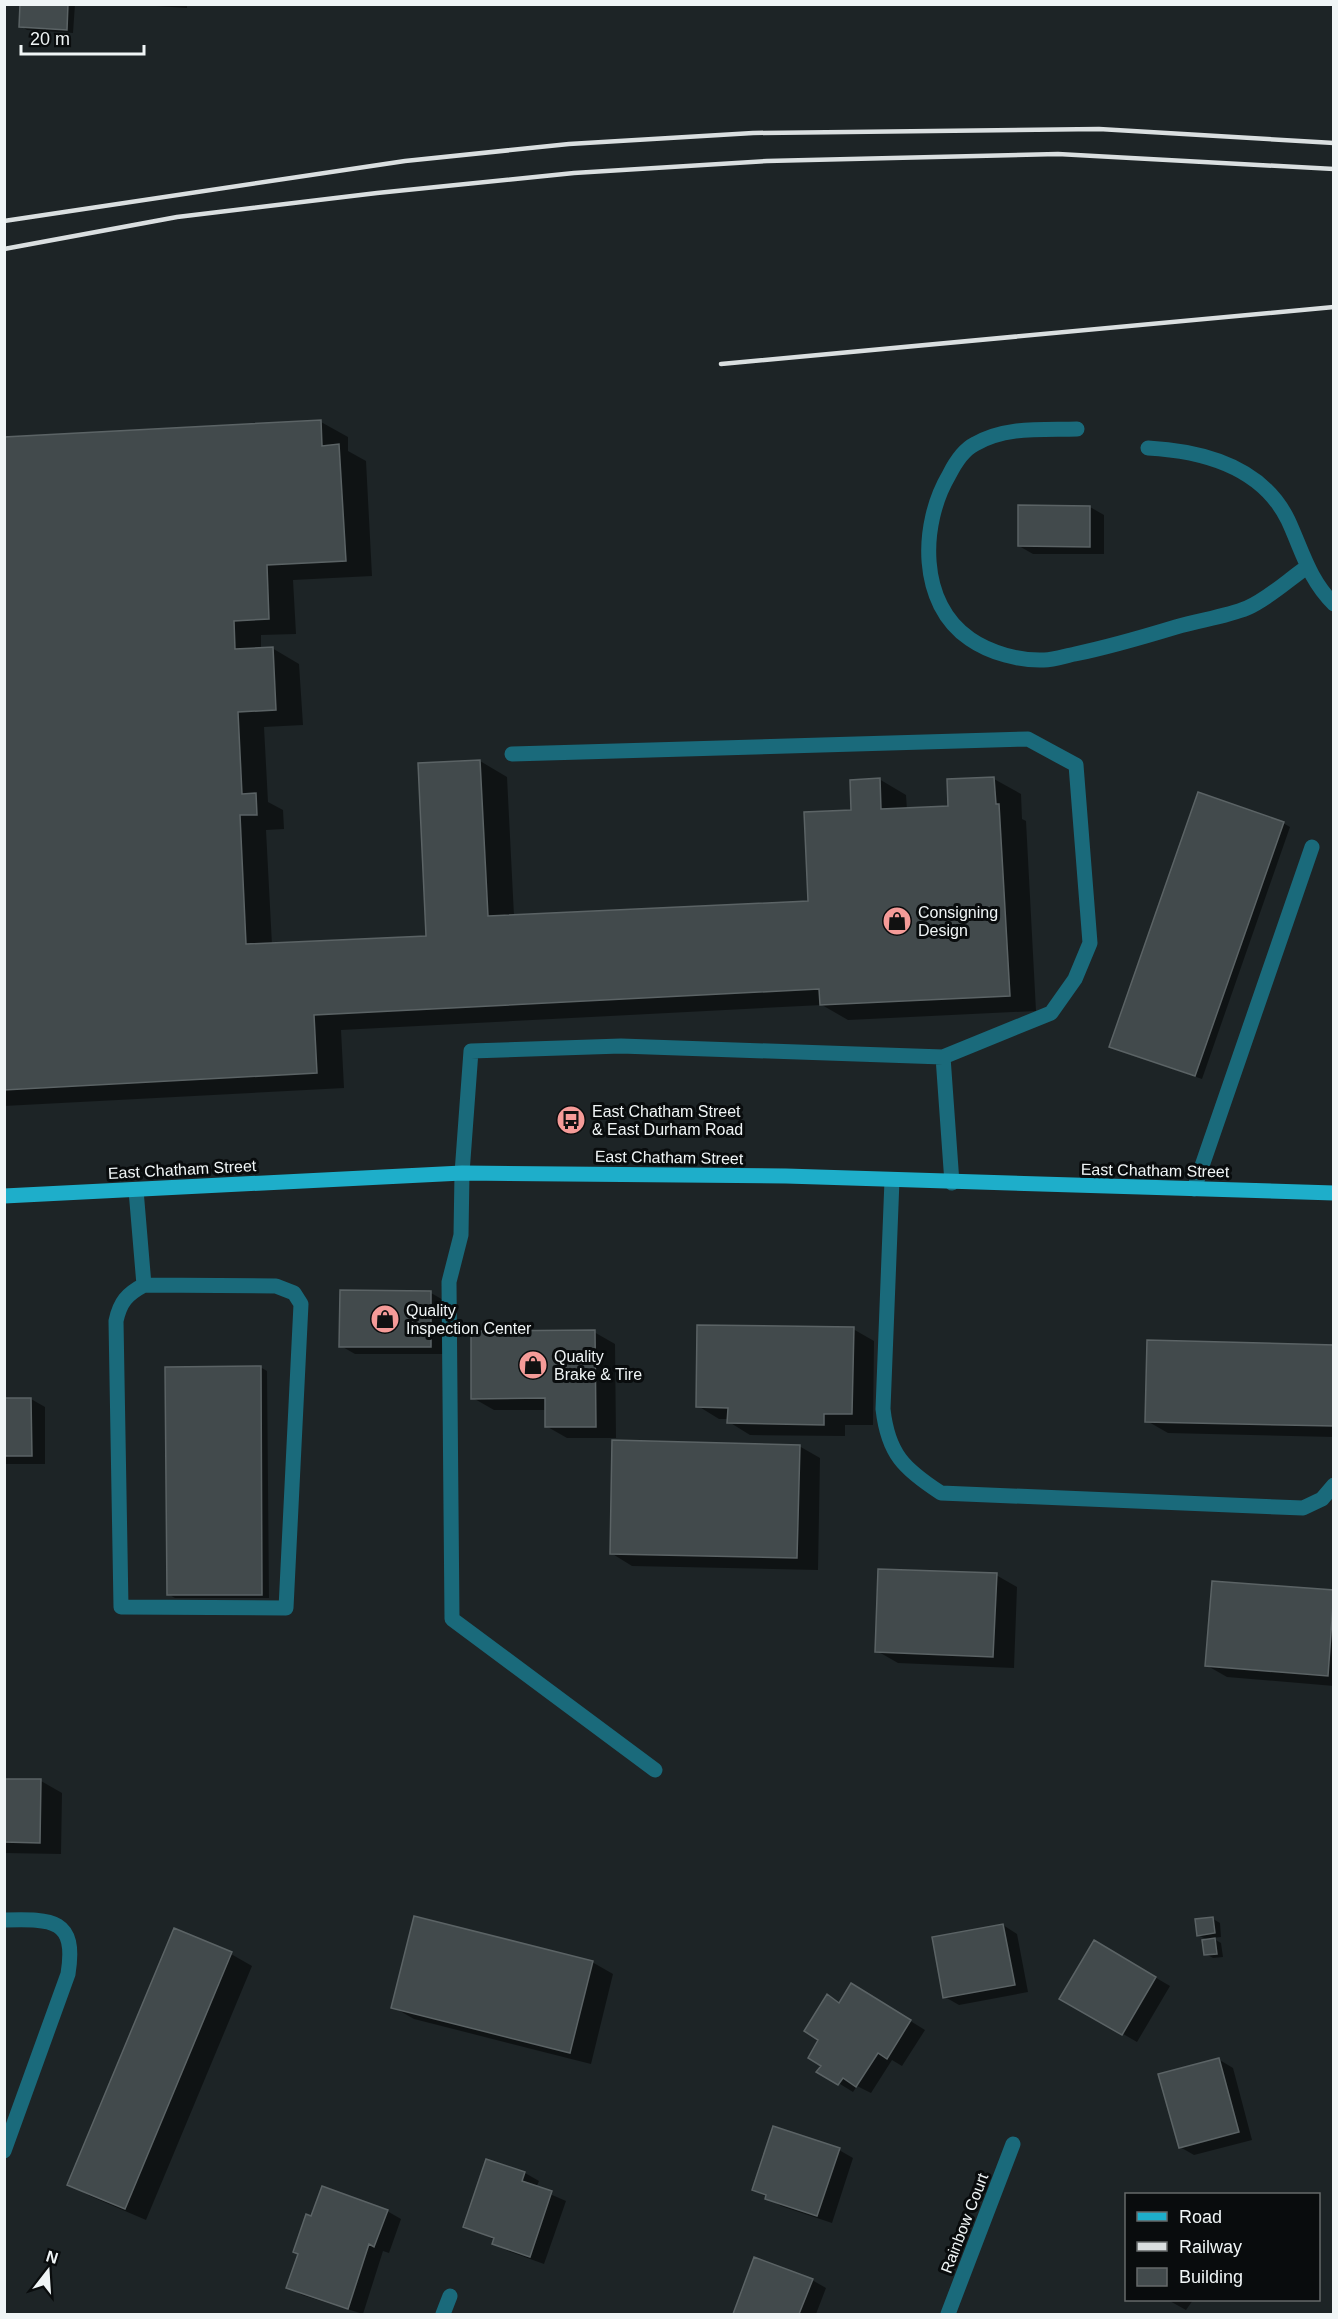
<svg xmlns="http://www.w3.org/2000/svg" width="1338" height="2319" font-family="Helvetica,sans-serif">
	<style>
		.shadow { fill: #0007 }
		.building { fill: #424a4c; stroke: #5b6365; stroke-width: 1.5 }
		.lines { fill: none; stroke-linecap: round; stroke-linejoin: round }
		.minor { stroke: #1a6a7b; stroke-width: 15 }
		.major { stroke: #1eaeca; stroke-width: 15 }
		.rail { stroke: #dadfe0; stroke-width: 4.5 }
		.labels { text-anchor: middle; stroke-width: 6; stroke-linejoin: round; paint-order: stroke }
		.poi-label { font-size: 16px; fill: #f0f5f6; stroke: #090c0d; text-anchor: start }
		.street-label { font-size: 16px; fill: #f0f5f6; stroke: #090c0d }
	</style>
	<rect width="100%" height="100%" fill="#1d2426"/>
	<path class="shadow" d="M22,4H75L73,33L27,30L21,26Z
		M125,4H187V8Z
		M321,422L348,437V451L366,461L372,576L293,580L296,634L261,635V649L272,648L299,664L303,725L264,727L268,802L283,810L284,829L266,830L272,945L428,937L480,761L507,777L514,916L810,902L853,812L879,779L906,795L907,810L950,807L994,779L1021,794L1022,819L1026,821L1036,1011L848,1020L822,1005L341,1030L344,1088L4,1106V438Z
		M1090,507L1104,515V554H1033L1019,546Z
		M1283,823L1290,827L1202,1079L1118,1050Z
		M431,1293L445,1301V1354H355L341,1346Z
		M853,1329L874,1341L873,1425H845V1436L750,1435L729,1422V1419H719L698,1406Z
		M594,1332L615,1344L616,1438H567L546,1426V1410H494L473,1398Z
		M1334,1347V1437L1168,1433L1147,1421Z
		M260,1367L267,1371L269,1598H175L168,1594Z
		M4,1399H31L45,1407V1464H4Z
		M799,1446L820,1458L818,1570L632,1566L611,1553Z
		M996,1575L1017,1587L1014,1668L898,1663L877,1651Z
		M1334,1592V1686L1227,1677L1206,1665Z
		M4,1780L41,1781L62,1793L61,1854L4,1853Z
		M1213,1919L1220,1923L1221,1937L1212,1938L1221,1943L1223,1957L1213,1958L1206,1954L1208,1940L1198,1935Z
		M1003,1925L1017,1934L1028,1992L959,2005L945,1997Z
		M1095,1942L1170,1986L1137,2042L1061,1998Z
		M231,1954L252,1966L146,2220L90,2196L69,2184Z
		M592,1962L613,1974L591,2064L414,2019L393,2007Z
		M865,1993L925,2030L902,2066L892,2060L871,2093L857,2086L853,2092L819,2071L823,2065L840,2004Z
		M1218,2059L1233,2068L1252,2140L1194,2155L1180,2147Z
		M839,2150L853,2158L832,2223L781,2206L753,2189Z
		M487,2161L525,2173L539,2181L536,2188L566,2201L544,2264L508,2251L494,2243L495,2240L465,2226Z
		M387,2211L401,2219L389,2253L383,2251L363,2314L302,2295L288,2287L312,2218Z
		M755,2259L812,2280L826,2288L816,2314H735Z
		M1168,2300H1193L1186,2310Z"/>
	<path class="building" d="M20,4H68L67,30L19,27Z
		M321,420L322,446L339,444L346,561L267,565L269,619L234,621L235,649L273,647L276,710L238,712L242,794L256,793L257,815H240L246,944L426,936L418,763L480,760L488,916L808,901L804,812L851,810L850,780L880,778L881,809L948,806L947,779L994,777L996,804H999L1010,996L820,1005L819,989L314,1015L317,1073L4,1090V437Z
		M1018,505L1090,506V547L1018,546Z
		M1198,792L1284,822L1195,1076L1109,1047Z
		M340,1290L431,1291V1347H339Z
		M697,1325L854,1327L852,1414H824V1425L727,1423L728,1408L696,1407Z
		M595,1330L596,1427H545V1398L471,1399V1331Z
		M1147,1340L1334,1345V1426L1145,1422Z
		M261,1366L262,1595H167L165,1367Z
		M4,1398H31L32,1456H4Z
		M612,1440L800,1445L797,1558L610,1554Z
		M878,1569L997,1573L993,1657L875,1652Z
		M1212,1581L1334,1590L1328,1676L1205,1666Z
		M4,1779H41L40,1843L4,1842Z
		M414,1916L593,1961L570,2053L391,2008Z
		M1213,1917L1215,1933L1197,1936L1195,1919Z
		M1003,1924L1015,1985L943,1998L932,1937Z
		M174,1928L232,1952L125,2209L67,2185Z
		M1215,1938L1217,1954L1204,1955L1202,1940Z
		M1094,1940L1156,1977L1122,2035L1059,1999Z
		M851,1983L911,2020L887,2059L878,2053L856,2087L843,2078L838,2085L816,2072L821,2066L808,2058L818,2040L804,2031L827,1994L839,2003Z
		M1219,2058L1239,2132L1179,2148L1158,2074Z
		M773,2126L840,2148L817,2216L765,2199L766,2195L752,2190Z
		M486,2159L525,2172L522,2181L552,2191L530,2257L492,2244L494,2238L463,2227Z
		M322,2186L388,2210L374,2247L369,2244L348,2309L286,2288L298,2254L293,2252L306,2214L311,2216Z
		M754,2257L813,2279L799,2314H733Z"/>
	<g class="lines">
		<path class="minor" d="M1077,429C1043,430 1006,426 975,444C963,450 955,463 949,475C920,524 918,604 970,639C990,653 1020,661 1044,660C1054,660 1065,656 1075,654C1109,647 1143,637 1176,627C1199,620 1225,617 1247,608C1268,599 1288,580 1307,567
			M1148,448C1203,451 1262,467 1288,520C1302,550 1309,580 1334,604
			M512,754L1028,739L1076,765L1090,943L1075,979L1051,1013L943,1057L952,1183
			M892,1180L883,1409C888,1454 904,1469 941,1493L1303,1508L1322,1499L1334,1485
			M1194,1189L1312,847
			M136,1190L144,1285L276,1286L294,1293L301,1304L286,1608L121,1607L116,1321C120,1302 127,1294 144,1285
			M655,1770L452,1619L449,1282L461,1235L462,1173L471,1051L621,1046L943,1057
			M4,1920C52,1919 77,1918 68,1974L4,2151
			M443,2314L450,2296
			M948,2314L1013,2144"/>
		<path class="major" d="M4,1196L462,1173L786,1176L1334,1193"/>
		<path class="rail" d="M4,221L405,161L569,144L753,133L1099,129L1334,143
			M4,249L177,217L377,193L574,173L767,161L1058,154L1334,169
			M721,364L1334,307"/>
	</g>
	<defs>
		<g id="shop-disc" transform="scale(1.5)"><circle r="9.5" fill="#f59b98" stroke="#090c0d"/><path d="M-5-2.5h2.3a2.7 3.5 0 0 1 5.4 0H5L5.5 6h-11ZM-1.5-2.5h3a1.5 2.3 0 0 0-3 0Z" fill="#111"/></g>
		<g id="bus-disc" transform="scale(1.5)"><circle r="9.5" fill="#f59b98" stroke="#090c0d"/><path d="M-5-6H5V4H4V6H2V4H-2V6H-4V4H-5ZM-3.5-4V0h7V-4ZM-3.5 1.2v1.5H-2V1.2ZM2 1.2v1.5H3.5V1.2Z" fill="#111"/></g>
	</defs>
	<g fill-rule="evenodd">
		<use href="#shop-disc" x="897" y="921"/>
		<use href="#bus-disc" x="571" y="1120"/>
		<use href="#shop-disc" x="385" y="1319"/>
		<use href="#shop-disc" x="533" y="1365"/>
	</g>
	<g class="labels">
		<g class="poi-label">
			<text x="918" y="918">Consigning<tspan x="918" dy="18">Design</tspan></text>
			<text x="592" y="1117">East Chatham Street<tspan x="592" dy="18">&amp; East Durham Road</tspan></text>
			<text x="406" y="1316">Quality<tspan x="406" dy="18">Inspection Center</tspan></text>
			<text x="554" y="1362">Quality<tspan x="554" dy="18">Brake &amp; Tire</tspan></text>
		</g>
		<g class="street-label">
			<text transform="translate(669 1157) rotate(1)" y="6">East Chatham Street</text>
			<text transform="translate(182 1169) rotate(-3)" y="6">East Chatham Street</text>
			<text transform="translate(1155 1170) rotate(1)" y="6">East Chatham Street</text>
			<text transform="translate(964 2223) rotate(-69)" y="6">Rainbow Court</text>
		</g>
	</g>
	<rect width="1338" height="2319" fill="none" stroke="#f0f5f6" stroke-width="12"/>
	<rect x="1125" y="2193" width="195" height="108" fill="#090c0d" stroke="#65696a" stroke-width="1.5"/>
	<rect x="1137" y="2212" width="30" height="9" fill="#1eaeca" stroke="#65696a" stroke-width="1.5"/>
	<text x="1179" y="2223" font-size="18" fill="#f0f5f6">Road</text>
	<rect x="1137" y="2242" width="30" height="9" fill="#dadfe0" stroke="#65696a" stroke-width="1.5"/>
	<text x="1179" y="2253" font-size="18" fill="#f0f5f6">Railway</text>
	<rect x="1137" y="2268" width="30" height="18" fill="#424a4c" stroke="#65696a" stroke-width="1.5"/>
	<text x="1179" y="2283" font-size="18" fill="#f0f5f6">Building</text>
	<g transform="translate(48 2271) rotate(17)" stroke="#090c0d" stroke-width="4.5" paint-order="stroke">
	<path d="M0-4.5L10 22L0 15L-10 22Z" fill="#f0f5f6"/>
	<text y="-9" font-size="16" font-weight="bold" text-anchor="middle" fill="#f0f5f6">N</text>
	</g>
	<path d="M21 45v9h123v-9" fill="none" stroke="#f0f5f6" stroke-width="3"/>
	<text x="30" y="45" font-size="18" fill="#f0f5f6" stroke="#090c0d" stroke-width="4.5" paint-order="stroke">20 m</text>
</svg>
